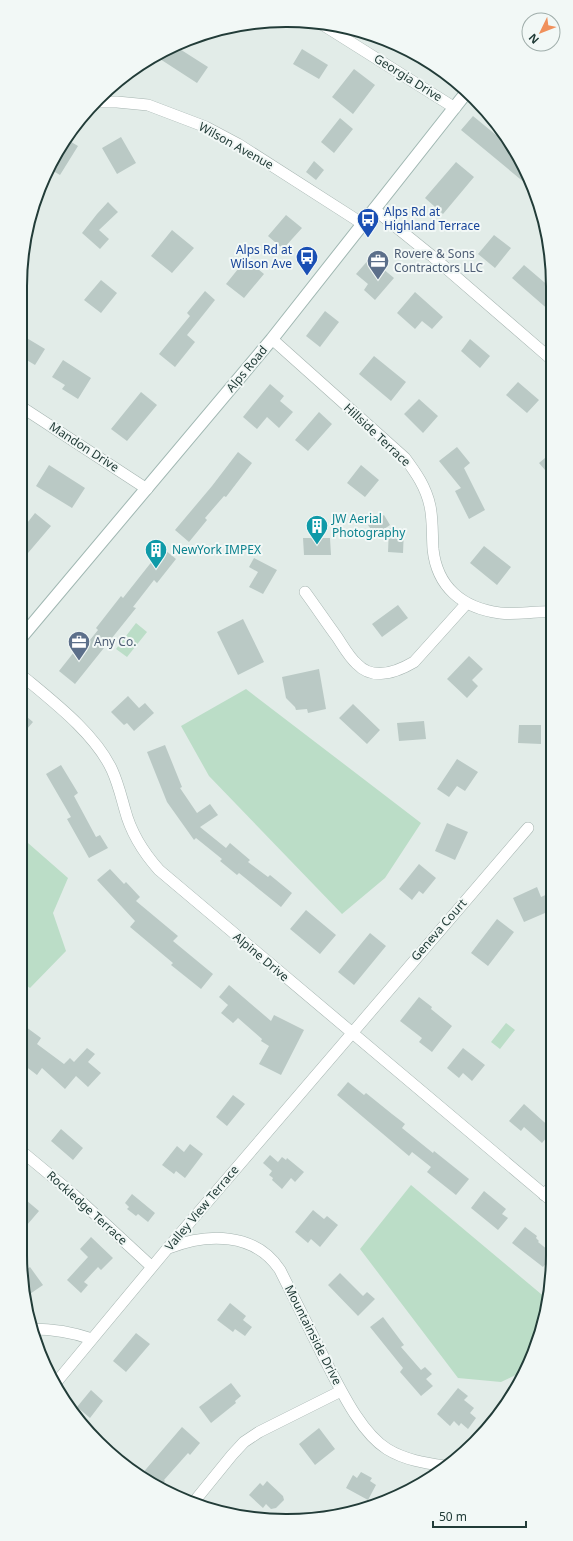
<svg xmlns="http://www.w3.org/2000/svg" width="573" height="1541" font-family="'Noto Sans',sans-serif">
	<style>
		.green { fill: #bbddc7 }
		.building { fill: #bac9c5 }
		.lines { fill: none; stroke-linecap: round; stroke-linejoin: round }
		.minor-casing { stroke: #a5b4b0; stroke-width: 12 }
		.secondary-casing { stroke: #a0b7b2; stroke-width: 14 }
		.minor { stroke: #fff; stroke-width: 11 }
		.secondary { stroke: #fff; stroke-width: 12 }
		.labels { text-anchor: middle; stroke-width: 4; stroke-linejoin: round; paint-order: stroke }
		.street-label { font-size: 12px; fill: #223c38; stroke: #f2f8f6 }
		.transit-label { font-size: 12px; fill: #164399; stroke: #f2f8f6; text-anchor: start }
		.service-label { font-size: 12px; fill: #4e5e75; stroke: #f2f8f6; text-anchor: start }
		.culture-label { font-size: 12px; fill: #0d838f; stroke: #f2f8f6; text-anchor: start }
		.rim { fill: none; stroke: #223c38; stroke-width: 2 }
	</style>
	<rect width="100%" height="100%" fill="#e2ece8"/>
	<path class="green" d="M136,623L147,632L127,657L116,649Z
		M246,689L421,823L385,878L342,914L209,776L181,726Z
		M20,836L68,878L53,913L66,951L30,988L20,981Z
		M506,1023L515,1030L500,1049L491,1042Z
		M411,1185L547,1299L544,1324L526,1370L501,1382L458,1378L360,1249Z"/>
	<path class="building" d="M175,46L208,67L197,83L160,59L165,50Z
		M302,49L328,65L319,79L293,64Z
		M354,69L375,85L353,114L332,97Z
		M473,116L513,149L526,169L531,188L461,130Z
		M340,118L353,129L334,153L321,142Z
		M121,137L136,163L117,174L102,148Z
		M66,139L78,146L60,175L48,168Z
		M314,161L324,170L316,180L306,172Z
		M456,162L474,177L443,214L425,198Z
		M108,202L118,212L99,230L109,239L100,249L82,233L97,214Z
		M286,215L302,228L283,249L268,236Z
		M172,230L194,248L172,273L151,256Z
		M494,235L511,248L495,268L478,254Z
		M370,258L394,278L375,300L364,290L368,284L356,274Z
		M246,259L264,274L244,298L226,284Z
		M524,265L551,288V312L512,278Z
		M101,280L117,293L101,313L84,300Z
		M205,291L215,300L187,335L195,342L175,367L159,354L190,316L187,313Z
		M415,292L443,317L432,329L422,321L415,329L397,313Z
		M325,311L339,322L320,347L306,336Z
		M20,334L45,349L35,365L20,356Z
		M470,339L490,356L480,368L461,351Z
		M374,356L406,382L391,401L359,374Z
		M63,360L91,378L78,399L62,389L65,385L52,377Z
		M518,382L539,400L527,413L506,395Z
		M270,384L284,396L280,401L293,412L279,428L267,417L257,429L243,417Z
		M141,392L157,405L127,441L111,429Z
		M419,399L438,416L423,433L404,414Z
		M319,412L332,424L308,451L295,440Z
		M457,447L470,463L464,468L485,510L469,519L455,491L461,488L439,461Z
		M238,452L252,463L226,497L224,496L205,518L207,520L189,542L175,530L212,486Z
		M551,453V477L539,463Z
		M49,465L85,488L72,508L36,486Z
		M361,465L379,480L365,497L347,483Z
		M35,513L51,526L28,553L20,546V532Z
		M384,515L390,525L375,535L368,525Z
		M389,528L404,529L403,553L388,552Z
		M303,538H330L331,555H304Z
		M159,545L176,559L157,583L154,580L133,607L136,608L75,684L59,671L78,647L82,650L98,630L96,628L121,596L123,598L153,560L149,557Z
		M484,546L511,567L497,585L470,563Z
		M254,558L277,570L263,594L249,587L258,572L249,567Z
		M398,605L408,618L382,637L372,624Z
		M243,619L264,662L238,675L217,632Z
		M469,656L483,669L472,680L478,686L467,698L447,679Z
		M319,669L326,709L308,713L307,709L296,710L295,707L286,698L282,677Z
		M128,696L139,708L145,703L154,713L134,731L127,723L124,725L111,712Z
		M353,704L380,730L367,744L339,718Z
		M20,711L33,722L20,737Z
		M424,721L426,739L399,741L397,723Z
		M519,725H541V744L518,743Z
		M165,745L182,787L180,788L197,813L210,804L218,815L200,827L226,848L230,843L250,860L248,862L268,877L270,875L292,893L281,907L239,873L237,875L220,861L222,859L196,838L194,840L167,802L147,752Z
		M457,759L478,772L465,791L457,786L449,797L437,789Z
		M61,765L78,793L74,796L96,837L100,835L108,848L89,858L67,819L71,817L46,774Z
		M447,823L468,832L455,860L435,851Z
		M419,864L436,878L423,894L419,891L412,900L399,889Z
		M110,869L124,884L126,882L140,897L136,901L178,936L173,941L213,974L201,989L171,965L173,963L130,927L135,921L97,880Z
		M537,887L541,897L552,892V910L524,922L513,898Z
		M306,910L336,935L320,954L290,929Z
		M497,919L514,932L488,966L471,953Z
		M370,933L386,946L354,985L338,972Z
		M229,985L271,1021L274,1015L304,1030L281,1075L259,1064L269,1046L261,1041L262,1039L238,1018L233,1023L221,1013L228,1005L219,997Z
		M419,997L432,1007L431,1009L452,1026L432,1052L419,1042L422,1038L400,1021Z
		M26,1027L41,1038L37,1044L64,1064L70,1058L74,1062L87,1048L95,1054L88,1062L101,1073L88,1087L76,1076L65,1089L42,1068L37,1075L20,1062V1035Z
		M463,1048L485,1065L472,1081L463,1073L459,1078L447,1068Z
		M348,1082L364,1095L366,1093L392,1114L405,1124L402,1128L433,1153L434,1151L469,1179L456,1195L427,1172L431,1167L412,1152L409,1156L337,1095Z
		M233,1095L245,1104L227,1126L216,1117Z
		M524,1104L553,1130L542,1143L524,1127L521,1131L509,1121Z
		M61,1129L83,1148L73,1160L51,1141Z
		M190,1144L203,1154L185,1178L176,1171L174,1174L162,1165L177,1146L184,1152Z
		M270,1155L278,1162L282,1157L286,1160L287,1158L304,1172L295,1182L291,1178L282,1189L272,1180L273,1178L269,1175L272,1171L263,1163Z
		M484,1191L506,1209L502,1214L508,1218L498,1230L471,1208Z
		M132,1194L155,1213L148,1222L138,1214L136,1216L127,1209L129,1207L125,1203Z
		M20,1195L39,1211L27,1225L20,1219Z
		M313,1210L324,1219L327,1216L338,1225L320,1247L311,1239L308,1243L295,1232Z
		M525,1227L537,1236L536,1238L539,1241L538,1242L548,1250L547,1252L552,1256L543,1267L512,1243Z
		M91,1237L113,1258L101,1270L98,1267L84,1282L88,1285L81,1293L67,1280L88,1257L80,1249Z
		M30,1267L43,1285L27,1296L23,1272Z
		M340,1273L363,1296L367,1292L375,1299L358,1316L328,1285Z
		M230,1303L246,1316L243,1320L252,1327L245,1336L235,1329L233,1332L217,1320Z
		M383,1317L404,1345L401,1347L421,1370L425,1367L432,1374L426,1379L433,1386L421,1396L400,1372L403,1368L370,1327Z
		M136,1333L150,1344L126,1372L113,1361Z
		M231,1383L241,1396L235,1401L236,1403L211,1423L199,1407Z
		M458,1388L468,1396L464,1400L474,1408L470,1413L476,1418L468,1429L461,1423L459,1426L454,1421L450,1426L437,1414Z
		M91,1390L103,1401L90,1418L77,1407Z
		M182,1427L200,1443L190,1455L188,1453L164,1480L165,1481L159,1488L153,1485L141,1475Z
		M319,1428L335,1449L315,1465L299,1444Z
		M361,1472L372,1478L370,1481L376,1485L368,1500L346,1488L353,1475L357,1478Z
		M267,1481L283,1496L284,1500L276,1508L271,1509L266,1504L263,1508L249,1495L260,1483L263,1486Z"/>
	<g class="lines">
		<g class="minor-casing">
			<path id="minor" d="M320,23L455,108
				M96,102H117L148,105L206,127L238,144L363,224
				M374,209L432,256L551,359
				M272,339L405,458C416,473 426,487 430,506C433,520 432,534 433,549C437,587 462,608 500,613C517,615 534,611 552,612
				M20,406L147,489
				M305,592C316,607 326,622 337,637C343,646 349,657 357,664C373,681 397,672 414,662L467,603
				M20,674C51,700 95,733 112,770C118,783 121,796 125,810C131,833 143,852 159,870L553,1202
				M20,1150L73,1194L152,1267
				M544,1195L553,1185
				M169,1248C207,1233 255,1232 280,1270C295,1300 310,1330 325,1360C340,1388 360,1432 387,1449C405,1460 425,1463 445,1466
				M32,1329C53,1329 72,1332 92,1339
				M54,1385L167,1249L528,828
				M193,1503L232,1455L244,1442L259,1432L341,1391"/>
		</g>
		<g class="secondary-casing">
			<path id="secondary" d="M20,639L272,339L466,93"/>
		</g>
		<use href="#minor" class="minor"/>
		<use href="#secondary" class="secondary"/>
	</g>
	<defs>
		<g id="bus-pin" transform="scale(1.15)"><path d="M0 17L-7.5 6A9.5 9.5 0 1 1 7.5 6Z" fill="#1a4fb4" stroke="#f2f8f6"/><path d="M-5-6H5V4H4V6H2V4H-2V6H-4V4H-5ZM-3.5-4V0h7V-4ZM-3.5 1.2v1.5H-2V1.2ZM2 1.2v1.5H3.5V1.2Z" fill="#fff"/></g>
		<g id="office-pin" transform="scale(1.15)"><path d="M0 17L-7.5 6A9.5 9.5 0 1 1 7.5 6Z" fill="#5c6f8a" stroke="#f2f8f6"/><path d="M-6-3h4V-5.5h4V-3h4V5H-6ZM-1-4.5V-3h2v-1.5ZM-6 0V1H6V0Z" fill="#fff"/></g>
		<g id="building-pin" transform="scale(1.15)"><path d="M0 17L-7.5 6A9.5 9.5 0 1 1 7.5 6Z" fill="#0f9aa8" stroke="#f2f8f6"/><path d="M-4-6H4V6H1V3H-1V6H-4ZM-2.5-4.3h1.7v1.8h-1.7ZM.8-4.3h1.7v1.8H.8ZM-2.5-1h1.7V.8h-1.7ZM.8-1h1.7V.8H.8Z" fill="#fff"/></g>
	</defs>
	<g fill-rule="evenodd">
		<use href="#bus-pin" x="368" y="219"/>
		<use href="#bus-pin" x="307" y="257"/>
		<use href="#office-pin" x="378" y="261"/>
		<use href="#building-pin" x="317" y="526"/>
		<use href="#building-pin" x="156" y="550"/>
		<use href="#office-pin" x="79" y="642"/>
	</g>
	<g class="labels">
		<g class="street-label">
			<text transform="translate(408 78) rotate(32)" y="4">Georgia Drive</text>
			<text transform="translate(236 146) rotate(29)" y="4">Wilson Avenue</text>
			<text transform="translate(247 369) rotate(-50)" y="4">Alps Road</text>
			<text transform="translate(377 435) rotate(43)" y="4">Hillside Terrace</text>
			<text transform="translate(84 447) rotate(33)" y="4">Mandon Drive</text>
			<text transform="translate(439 930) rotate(-49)" y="4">Geneva Court</text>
			<text transform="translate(261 957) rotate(40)" y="4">Alpine Drive</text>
			<text transform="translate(87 1208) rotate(42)" y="4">Rockledge Terrace</text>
			<text transform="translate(202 1208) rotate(-50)" y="4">Valley View Terrace</text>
			<text transform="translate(313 1335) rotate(63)" y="4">Mountainside Drive</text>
		</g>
		<g class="transit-label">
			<text x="384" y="216">Alps Rd at<tspan x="384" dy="14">Highland Terrace</tspan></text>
			<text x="292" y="254" text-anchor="end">Alps Rd at<tspan x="292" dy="14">Wilson Ave</tspan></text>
		</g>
		<g class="service-label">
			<text x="394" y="258">Rovere &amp; Sons<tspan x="394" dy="14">Contractors LLC</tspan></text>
			<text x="94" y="646">Any Co.</text>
		</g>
		<g class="culture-label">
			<text x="332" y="523">JW Aerial<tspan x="332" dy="14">Photography</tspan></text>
			<text x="172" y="554">NewYork IMPEX</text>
		</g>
	</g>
	<path d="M0 0H573V1541H0ZM286 27H287A259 259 0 0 1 546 286V1255A259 259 0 0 1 287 1514H286A259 259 0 0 1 27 1255V286A259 259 0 0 1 286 27Z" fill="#f2f8f6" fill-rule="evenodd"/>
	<path class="rim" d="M286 27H287A259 259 0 0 1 546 286V1255A259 259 0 0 1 287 1514H286A259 259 0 0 1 27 1255V286A259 259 0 0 1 286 27Z"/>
	<g transform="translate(541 32) rotate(227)"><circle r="19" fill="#f2f8f6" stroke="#9fadaa"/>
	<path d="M0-3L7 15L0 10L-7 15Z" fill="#f0905b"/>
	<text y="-6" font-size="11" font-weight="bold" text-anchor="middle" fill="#223c38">N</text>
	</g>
	<path d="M433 1521v6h93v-6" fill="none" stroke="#223c38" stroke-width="2"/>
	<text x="439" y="1521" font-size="12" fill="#223c38" stroke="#f2f8f6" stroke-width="3" paint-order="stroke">50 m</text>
</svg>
